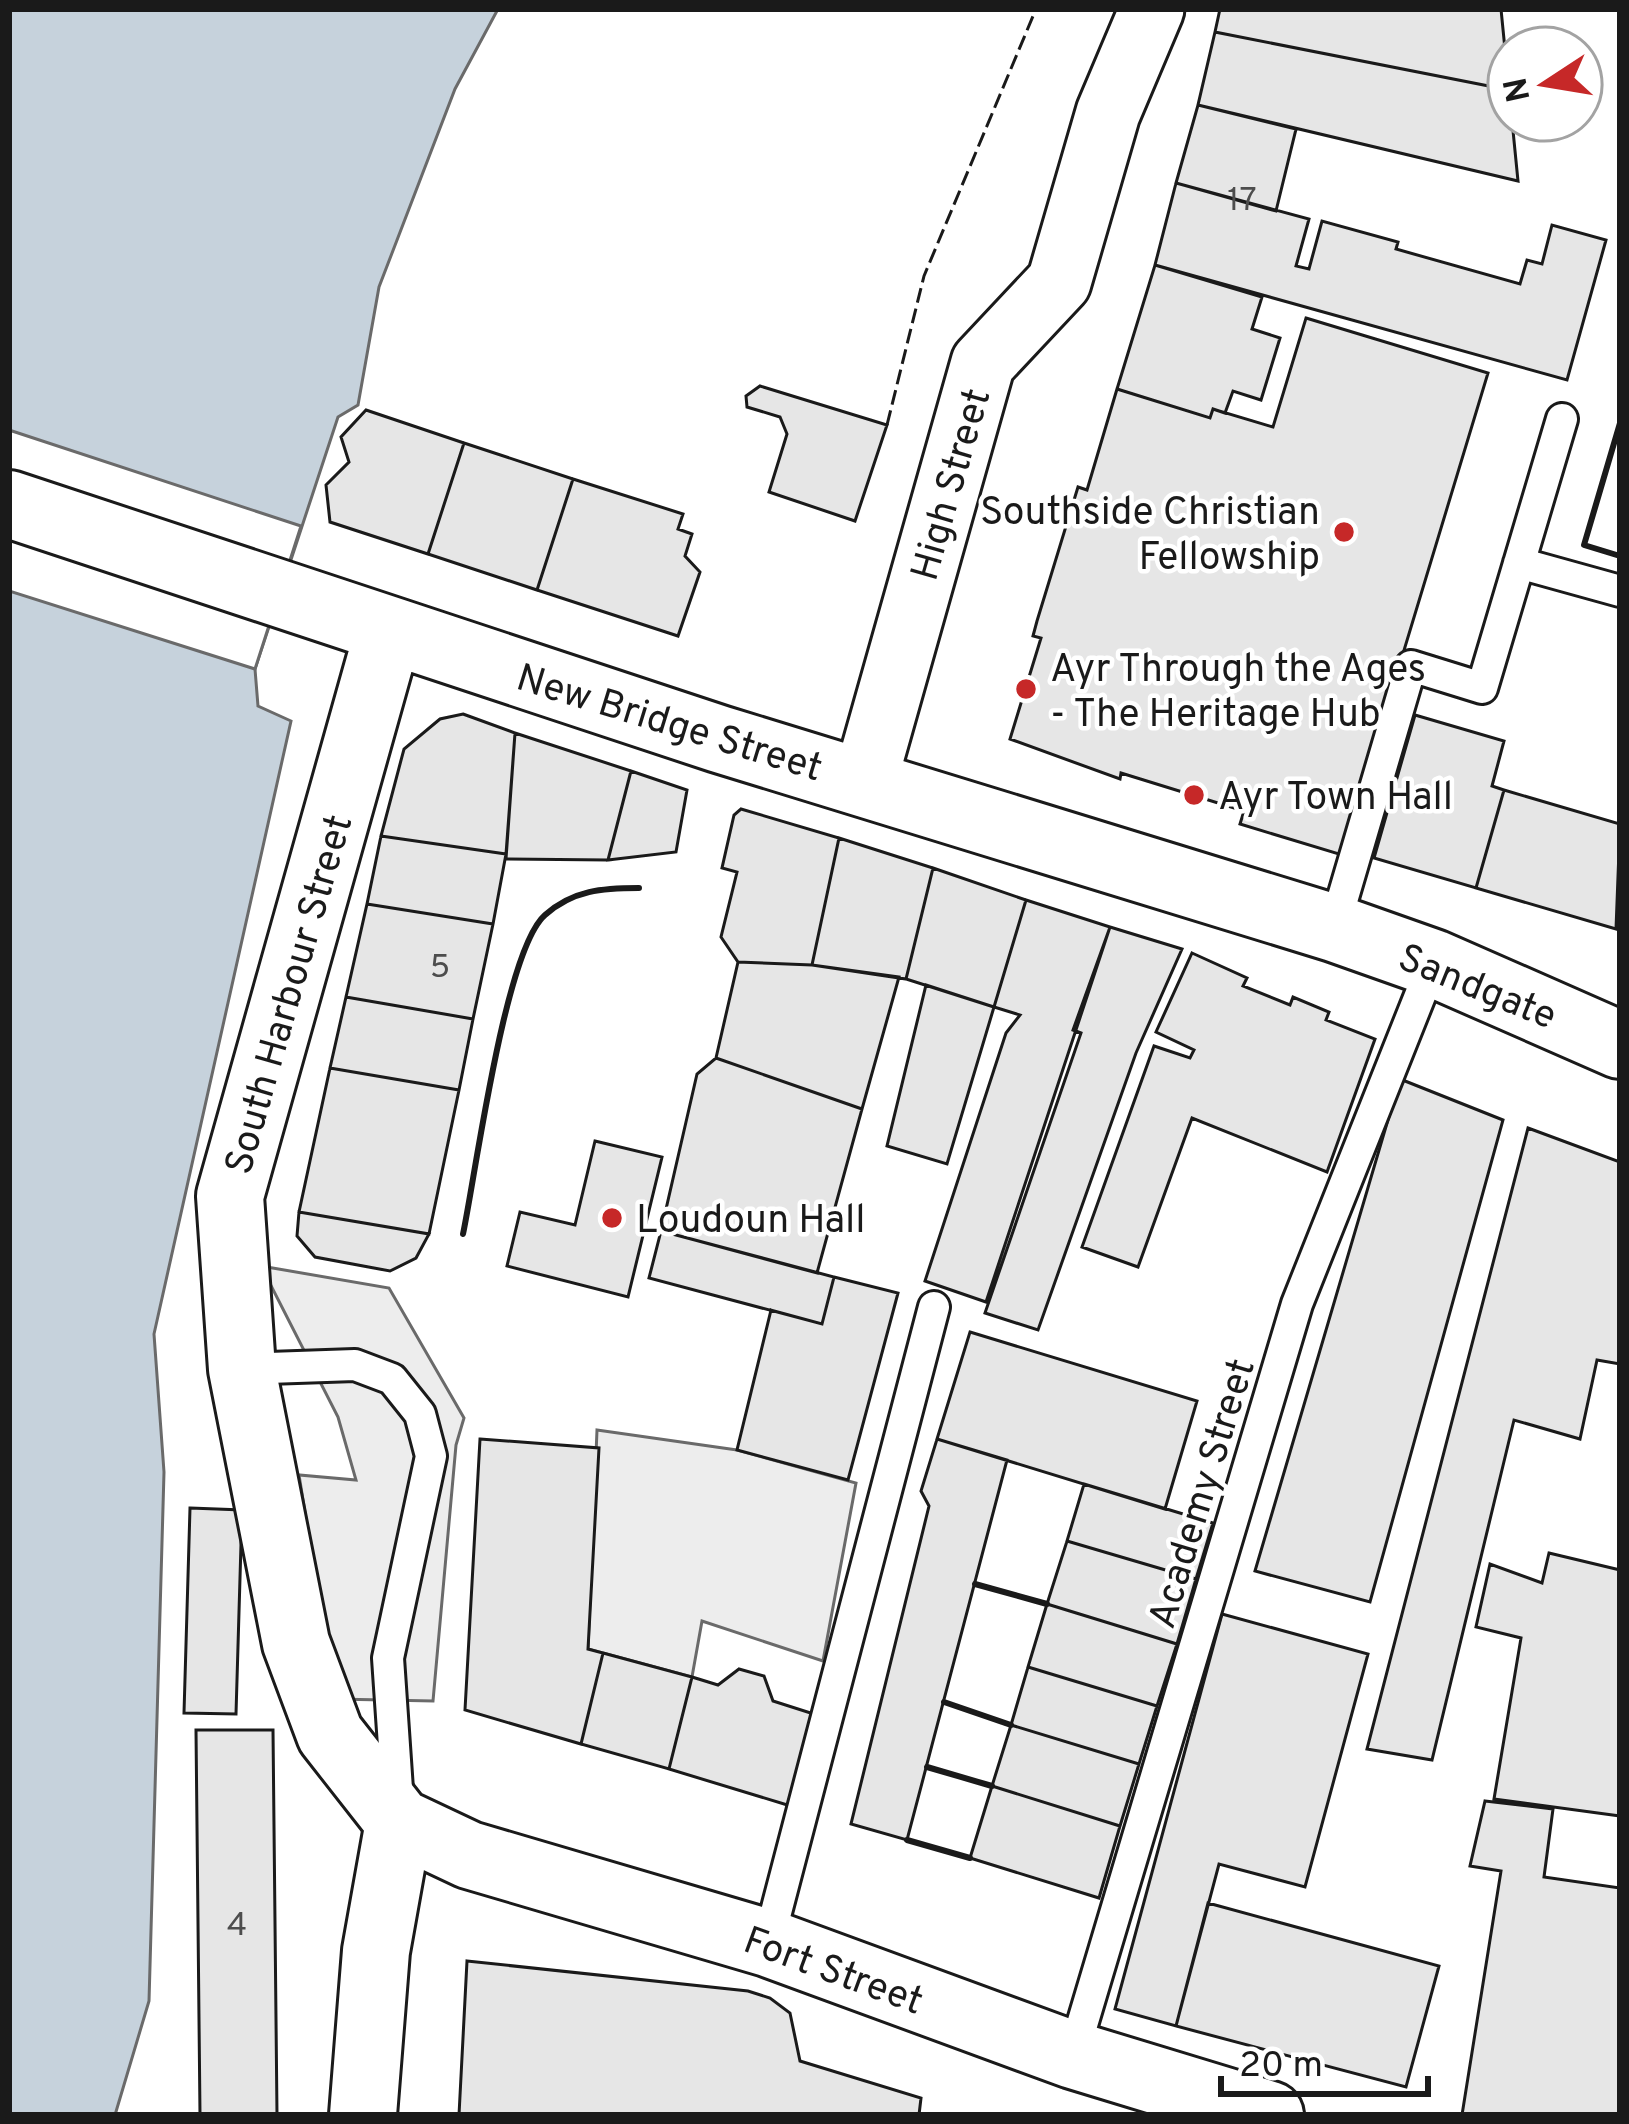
<svg xmlns="http://www.w3.org/2000/svg" width="1629" height="2124" font-family="Overpass,sans-serif">
	<style>
		.parking { fill: #ededed; stroke: #6a6a6a; stroke-width: 3 }
		.water { fill: #c6d2dc; stroke: #6a6a6a; stroke-width: 3 }
		.pier { fill: #fff; stroke: #6a6a6a; stroke-width: 3 }
		.building { fill: #e6e6e6; stroke: #1a1a1a; stroke-width: 3 }
		.lines { fill: none; stroke-linecap: round; stroke-linejoin: round }
		.lane-casing { stroke: #1a1a1a; stroke-width: 36 }
		.street-casing { stroke: #1a1a1a; stroke-width: 69 }
		.secondary-casing { stroke: #1a1a1a; stroke-width: 72 }
		.primary-casing { stroke: #1a1a1a; stroke-width: 72 }
		.lane { stroke: #fff; stroke-width: 30 }
		.street { stroke: #fff; stroke-width: 63 }
		.secondary { stroke: #fff; stroke-width: 66 }
		.primary { stroke: #fff; stroke-width: 66 }
		.fence { stroke: #1a1a1a; stroke-width: 3; stroke-dasharray: 15 6; stroke-linecap: butt }
		.wall { stroke: #1a1a1a; stroke-width: 6 }
		.poi-dot { fill: #c62828; stroke: #fff; stroke-width: 4.5 }
		.labels { text-anchor: middle; stroke-width: 9; stroke-linejoin: round; paint-order: stroke }
		.number-label { font-size: 33px; fill: #4d4d4d }
		.street-label { font-size: 39px; fill: #1a1a1a; stroke: #fff }
		.poi-label { font-size: 39px; fill: #1a1a1a; stroke: #fff; text-anchor: start }
	</style>
	<rect width="100%" height="100%" fill="#fff"/>
	<path class="parking" d="M261,1266L389,1288L464,1418L456,1445L433,1701L335,1699L299,1475L356,1480L338,1417Z
		M597,1430L737,1450L856,1483L823,1661L702,1621L692,1677L588,1649Z"/>
	<path class="water" d="M9,9H498L455,89L379,287L358,405L338,417L255,669L258,706L291,721L154,1334L164,1472L149,2001L115,2115H9Z"/>
	<path class="pier" d="M9,430L301,526L255,669L9,591Z"/>
	<path class="building" d="M1220,9H1501L1509,90L1215,32Z
		M1215,32L1509,90L1518,181L1198,105Z
		M1198,105L1296,129L1276,211L1176,183Z
		M1176,183L1309,219L1296,266L1309,269L1322,221L1398,242L1396,249L1520,284L1527,260L1542,264L1552,225L1606,240L1567,380L1155,265Z
		M1155,265L1262,297L1252,329L1280,338L1261,400L1233,391L1225,413L1213,409L1210,418L1117,389Z
		M1306,318L1488,373L1342,855L1240,824L1244,811L1121,773L1120,779L1010,739L1041,638L1033,636L1037,621L1078,487L1087,490L1117,389L1210,418L1213,409L1273,427Z
		M760,386L887,425L855,521L769,492L787,434L780,417L747,407L746,396Z
		M366,410L464,443L428,554L330,522L326,485L349,462L341,437Z
		M464,443L573,479L537,590L428,554Z
		M573,479L683,514L678,529L692,534L685,556L700,572L678,636L537,590Z
		M463,714L515,733L506,854L381,836L404,749L440,719Z
		M1415,715L1504,741L1492,786L1504,790L1476,888L1374,858Z
		M515,733L631,771L608,860L506,859Z
		M631,771L687,790L676,852L608,860Z
		M1504,790L1620,824L1616,929L1476,888Z
		M741,809L839,838L812,965L738,962L721,937L737,872L722,868L734,815Z
		M381,836L506,854L493,924L367,904Z
		M839,838L933,868L906,979L812,965Z
		M933,868L1026,900L994,1007L906,979Z
		M1026,900L1110,927L986,1302L925,1281L1006,1033L1020,1015L994,1007Z
		M367,904L493,924L473,1019L346,997Z
		M1110,927L1182,949L1136,1053L1038,1330L985,1313L1081,1033L1073,1030Z
		M1192,953L1247,978L1243,986L1290,1005L1293,997L1329,1012L1326,1020L1375,1039L1327,1172L1192,1118L1138,1267L1082,1247L1154,1046L1190,1058L1194,1050L1156,1032Z
		M738,962L812,965L899,977L862,1109L716,1058Z
		M926,985L994,1007L947,1164L887,1146Z
		M346,997L473,1019L459,1090L330,1068Z
		M716,1058L862,1109L817,1273L661,1231L697,1074Z
		M330,1068L459,1090L429,1234L299,1212Z
		M1400,1079L1503,1120L1370,1602L1255,1571Z
		M1528,1128L1620,1162V1364L1597,1360L1580,1439L1514,1420L1432,1760L1367,1749Z
		M595,1141L662,1157L628,1297L507,1266L520,1212L575,1225Z
		M299,1212L429,1234L416,1258L390,1271L315,1257L297,1236Z
		M661,1231L834,1277L822,1324L649,1278Z
		M834,1277L898,1293L848,1480L737,1450L771,1310L822,1324Z
		M970,1332L1197,1401L1165,1509L937,1439Z
		M480,1439L599,1448L588,1649L603,1653L581,1744L465,1710Z
		M937,1439L1007,1460L907,1840L851,1824L929,1506L921,1491Z
		M1084,1484L1213,1523L1196,1579L1067,1541Z
		M190,1508L242,1510L236,1714L184,1713Z
		M1067,1541L1196,1579L1177,1644L1047,1604Z
		M1549,1553L1620,1570V1816L1494,1799L1521,1638L1476,1627L1490,1564L1542,1583Z
		M1047,1604L1177,1644L1157,1706L1028,1667Z
		M1222,1614L1368,1654L1305,1887L1219,1864L1176,2026L1115,2009Z
		M603,1653L692,1677L669,1769L581,1744Z
		M1028,1667L1157,1706L1139,1764L1011,1725Z
		M739,1669L764,1676L773,1701L817,1715L794,1807L669,1769L692,1677L718,1685Z
		M1011,1725L1139,1764L1120,1826L992,1786Z
		M196,1730H273L277,2115H200Z
		M992,1786L1120,1826L1099,1898L970,1858Z
		M1485,1801L1553,1809L1544,1877L1620,1888V2115H1462L1501,1871L1470,1866Z
		M1208,1903L1439,1966L1406,2087L1176,2026Z
		M467,1961L748,1991L770,1998L790,2013L800,2061L921,2098L919,2115H459Z"/>
	<g class="lines">
		<g class="lane-casing">
			<path id="lane" d="M1519,563L1620,591
				M1334,928L1411,666L1482,688L1562,419
				M242,1369L355,1365L392,1379L420,1414L431,1456L388,1658L398,1804
				M768,1943L934,1307
				M1073,2055L1297,1304L1433,963"/>
		</g>
		<g class="street-casing">
			<path id="street" d="M865,781L983,363L1059,282L1108,113L1152,9"/>
		</g>
		<g class="secondary-casing">
			<path id="secondary" d="M363,2115L376,1951L399,1822"/>
		</g>
		<g class="primary-casing">
			<path id="primary" d="M9,504L719,739L1334,928L1433,963L1620,1045
				M388,633L230,1196L242,1369L296,1643L330,1734L399,1822L469,1855L768,1943L1073,2055L1270,2115"/>
		</g>
		<use href="#lane" class="lane"/>
		<use href="#street" class="street"/>
		<use href="#secondary" class="secondary"/>
		<use href="#primary" class="primary"/>
		<path class="fence" d="M887,425L924,276L1036,9"/>
		<path class="wall" d="M1620,423L1584,545L1620,556
			M463,1234C476,1172 505,950 545,915C573,890 603,888 639,888
			M975,1584L1047,1604
			M944,1702L1011,1725
			M927,1767L992,1786
			M907,1840L970,1858"/>
	</g>
	<g class="poi-dot">
		<circle cx="1344" cy="532" r="12"/>
		<circle cx="1026" cy="689" r="12"/>
		<circle cx="1194" cy="795" r="12"/>
		<circle cx="612" cy="1218" r="12"/>
	</g>
	<g class="labels">
		<g class="number-label">
			<text x="1242" y="210">17</text>
			<text x="440" y="977">5</text>
			<text x="237" y="1935">4</text>
		</g>
		<g class="street-label">
			<text transform="translate(949 484) rotate(-74)" y="14">High Street</text>
			<text transform="translate(670 721) rotate(17)" y="14">New Bridge Street</text>
			<text transform="translate(1478 985) rotate(22)" y="14">Sandgate</text>
			<text transform="translate(287 994) rotate(-74)" y="14">South Harbour Street</text>
			<text transform="translate(1200 1493) rotate(-73)" y="14">Academy Street</text>
			<text transform="translate(834 1969) rotate(20)" y="14">Fort Street</text>
		</g>
		<g class="poi-label">
			<text x="1320" y="524" text-anchor="end">Southside Christian<tspan x="1320" dy="45">Fellowship</tspan></text>
			<text x="1050" y="681">Ayr Through the Ages<tspan x="1050" dy="45">- The Heritage Hub</tspan></text>
			<text x="1218" y="809">Ayr Town Hall</text>
			<text x="636" y="1232">Loudoun Hall</text>
		</g>
	</g>
	<rect width="1629" height="2124" fill="none" stroke="#1a1a1a" stroke-width="24"/>
	<g transform="translate(1545 84) rotate(258)"><circle r="57" fill="#ffffff" stroke="#a3a3a3" stroke-width="3"/>
	<path d="M0-9L21 45L0 30L-21 45Z" fill="#c62828"/>
	<text y="-18" font-size="33" font-weight="bold" text-anchor="middle" fill="#1a1a1a">N</text>
	</g>
	<path d="M1221 2076v18h207v-18" fill="none" stroke="#1a1a1a" stroke-width="6"/>
	<text x="1239" y="2076" font-size="36" fill="#1a1a1a" stroke="#ffffff" stroke-width="9" paint-order="stroke">20 m</text>
</svg>
